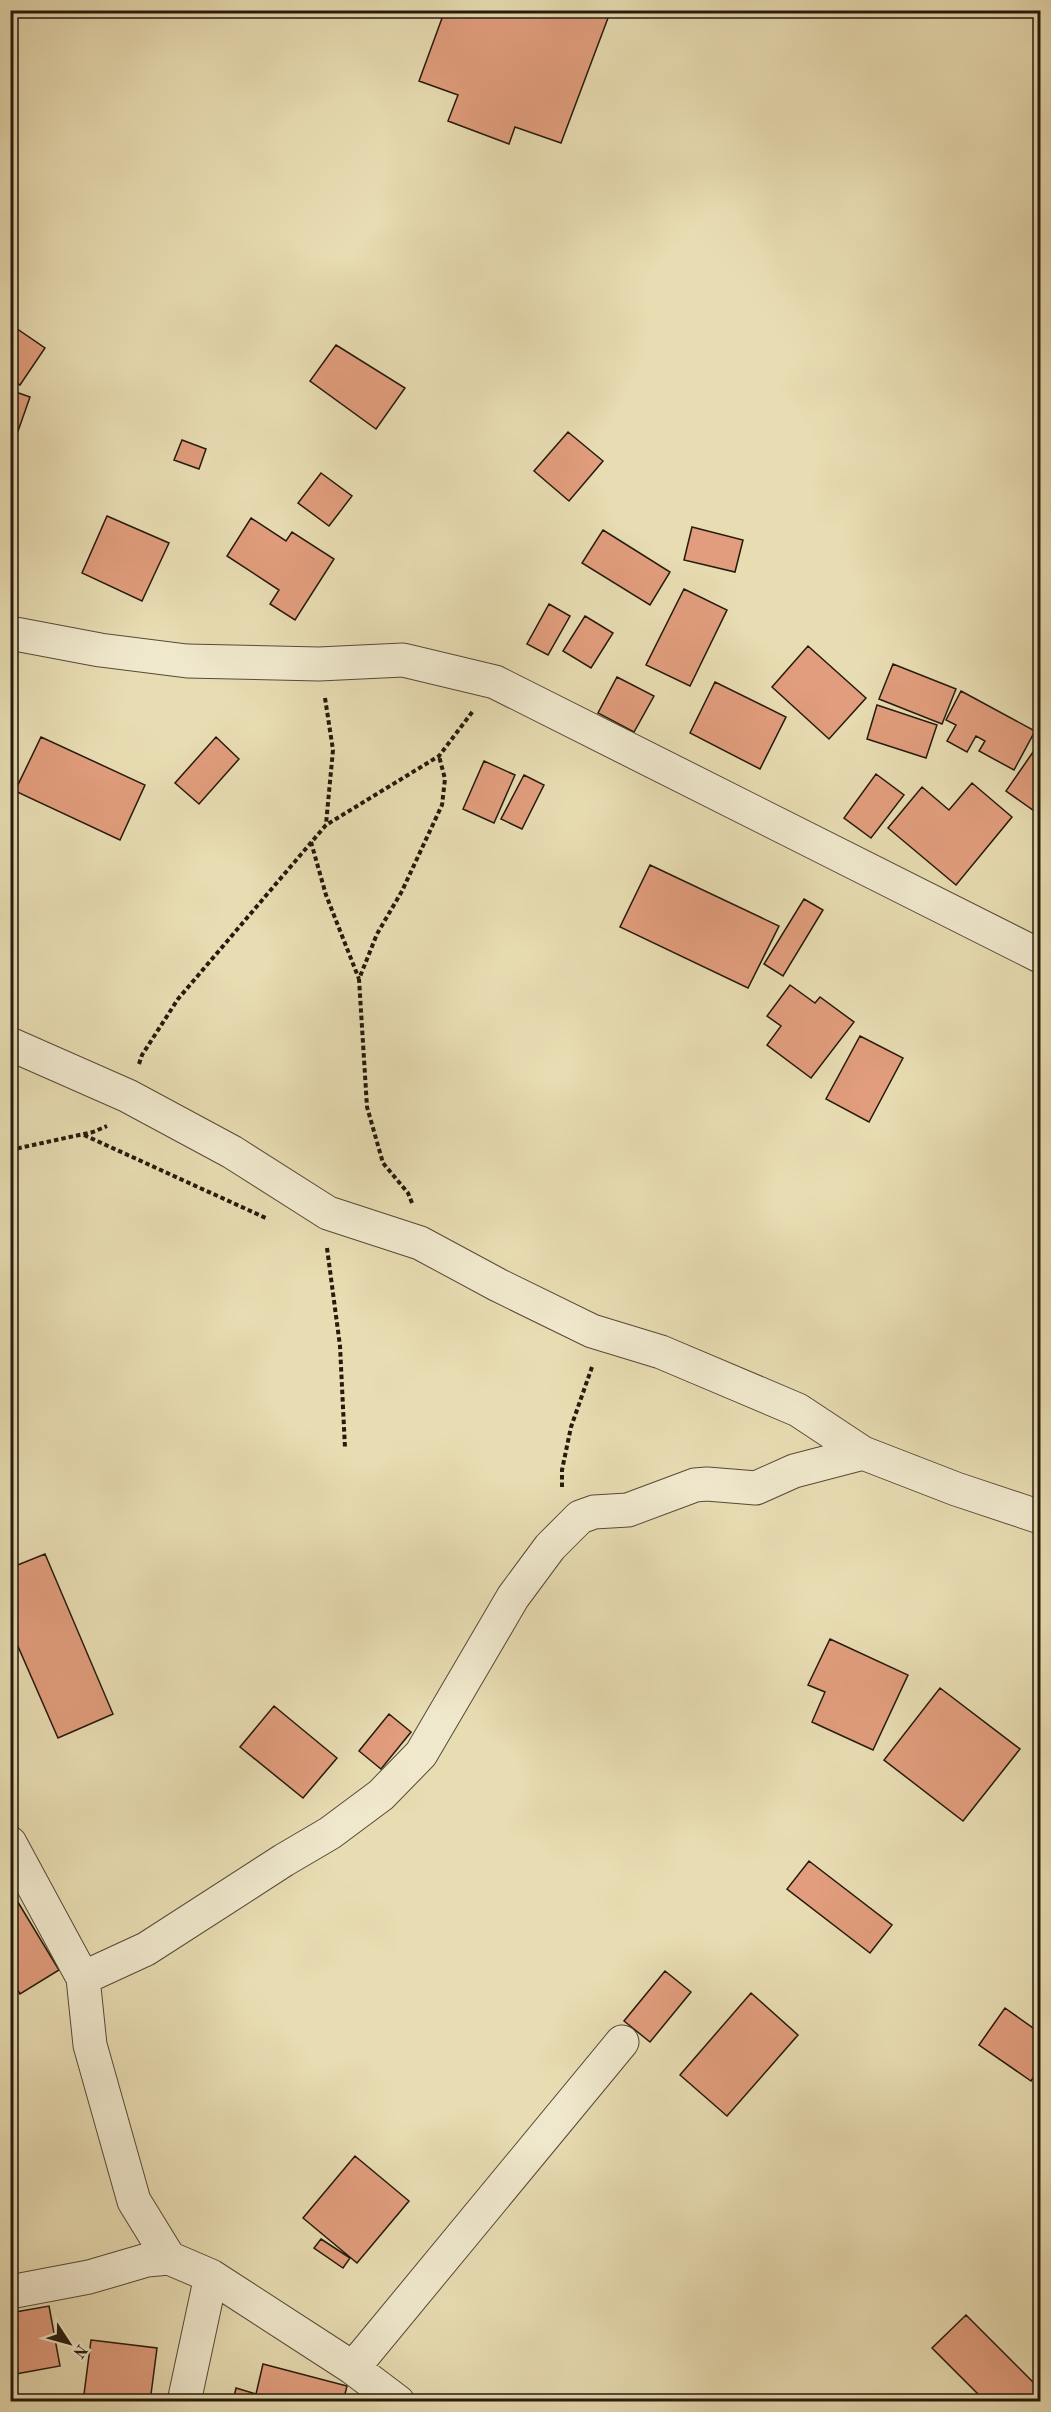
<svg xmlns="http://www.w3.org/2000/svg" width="1051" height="2412" font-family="'Old Standard TT',serif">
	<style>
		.building { fill: #e19d7d; stroke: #251a0c; stroke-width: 1.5 }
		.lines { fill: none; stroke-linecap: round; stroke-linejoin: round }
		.minor-casing { stroke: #564a36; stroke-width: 35 }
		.path { stroke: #251a0c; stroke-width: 4; stroke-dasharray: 4.5 3; stroke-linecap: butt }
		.minor { stroke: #f0e8cd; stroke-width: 33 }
	</style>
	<rect width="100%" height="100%" fill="#e8dcb2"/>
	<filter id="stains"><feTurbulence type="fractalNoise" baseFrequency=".00333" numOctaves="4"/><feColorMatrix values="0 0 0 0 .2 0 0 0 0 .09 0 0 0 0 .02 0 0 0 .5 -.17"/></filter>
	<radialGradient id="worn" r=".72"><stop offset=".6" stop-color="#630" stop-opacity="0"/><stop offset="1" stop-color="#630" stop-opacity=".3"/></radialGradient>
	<path class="building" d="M445,10H588L608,18L561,143L515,127L509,144L448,121L458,95L419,81Z
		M10,324L45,348L20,385L10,379Z
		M336,345L405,388L376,429L310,381Z
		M10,390L30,397L10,454Z
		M568,432L603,461L569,501L534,471Z
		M182,440L206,449L199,469L174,460Z
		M321,473L352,496L329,526L298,503Z
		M107,516L169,543L142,601L82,573Z
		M251,518L286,541L292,532L334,559L295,620L270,604L279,590L227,556Z
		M692,527L743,540L735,572L684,560Z
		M603,530L670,572L650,605L582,563Z
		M684,589L727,610L690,686L646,665Z
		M549,604L570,616L548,655L527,644Z
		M585,616L613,633L591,668L563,651Z
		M808,646L866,698L829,739L772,687Z
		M893,664L956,689L942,724L879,699Z
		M617,677L654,696L634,732L598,713Z
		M715,682L786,717L760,769L690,733Z
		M961,691L1035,731L1014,770L979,751L985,741L976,736L967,752L947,741L956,725L946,720Z
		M877,705L937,725L926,758L867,739Z
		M41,737L145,785L120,840L15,791Z
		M216,737L239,759L199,804L175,783Z
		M1040,742V815L1006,791Z
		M484,761L515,775L494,823L463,809Z
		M876,774L904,795L871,838L844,818Z
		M524,775L544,785L522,829L501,819Z
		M972,783L1012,817L956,885L888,828L922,787L949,810Z
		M650,865L779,926L748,988L620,927Z
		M804,899L823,910L783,976L764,964Z
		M790,985L815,1003L820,997L854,1022L811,1078L767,1045L781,1026L767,1016Z
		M860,1036L903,1058L869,1122L826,1099Z
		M45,1554L113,1714L58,1738L10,1628V1568Z
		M830,1639L908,1675L873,1750L812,1722L825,1692L808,1685Z
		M940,1688L1020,1749L963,1821L884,1760Z
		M274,1706L337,1758L303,1798L240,1747Z
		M389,1714L411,1732L381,1769L359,1751Z
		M809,1861L892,1925L870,1953L787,1889Z
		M10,1889L59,1970L20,1994L10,1977Z
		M665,1971L691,1992L650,2042L624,2021Z
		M751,1993L798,2035L727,2116L680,2075Z
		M1005,2008L1040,2033V2068L1031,2081L979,2045Z
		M355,2156L409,2201L357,2263L303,2218Z
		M321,2239L350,2258L343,2268L314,2248Z
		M49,2306L60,2366L10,2375V2313Z
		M966,2315L1040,2389V2402H986L932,2348Z
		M91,2340L157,2348L150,2402H83Z
		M263,2364L347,2386L343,2402H233L236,2388L256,2394Z"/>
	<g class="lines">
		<g class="minor-casing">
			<path id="minor" d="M10,633L100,650L187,661L319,664L403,660L495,682L1040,956
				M10,1044L128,1096L232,1152L328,1213L420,1243L498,1285L592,1331L661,1352L798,1410L863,1453L956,1489L1040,1517
				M10,1843L83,1978L90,2045L134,2201L169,2258L211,2276L353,2368L398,2402
				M83,1978L146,1949L284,1860L330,1833L381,1795L421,1754L513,1597L550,1547L580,1517L594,1512L628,1510L695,1485L707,1484L756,1488L794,1471L863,1453
				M10,2292L89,2277L147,2260L169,2258
				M353,2368L622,2042
				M184,2402L211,2276"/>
		</g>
		<path class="path" d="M325,698L333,750L326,824
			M311,842L326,895L359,979
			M139,1064L142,1055L178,999L326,825L439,756L473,711
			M84,1135L268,1219
			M10,1150L93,1132L107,1126
			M412,1203L408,1193L383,1163L367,1107L359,979L377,934L402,891L442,805L445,779L439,756
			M327,1248L340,1346L345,1448
			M562,1487V1470L571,1427L592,1367"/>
		<use href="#minor" class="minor"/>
	</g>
	<rect width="1051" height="2412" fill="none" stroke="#e8dcb2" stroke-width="36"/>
	<rect x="12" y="12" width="1027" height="2388" fill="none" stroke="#251a0c" stroke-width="3"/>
	<rect x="18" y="18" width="1015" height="2376" fill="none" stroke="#251a0c" stroke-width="1.5"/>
	<g transform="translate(69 2343) rotate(126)" stroke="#f0e8cd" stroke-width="4.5" paint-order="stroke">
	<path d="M0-4.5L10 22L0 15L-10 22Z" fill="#251a0c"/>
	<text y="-9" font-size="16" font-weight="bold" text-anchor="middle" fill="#251a0c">N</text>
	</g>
	<rect width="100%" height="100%" filter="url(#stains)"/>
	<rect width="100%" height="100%" fill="url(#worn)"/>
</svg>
